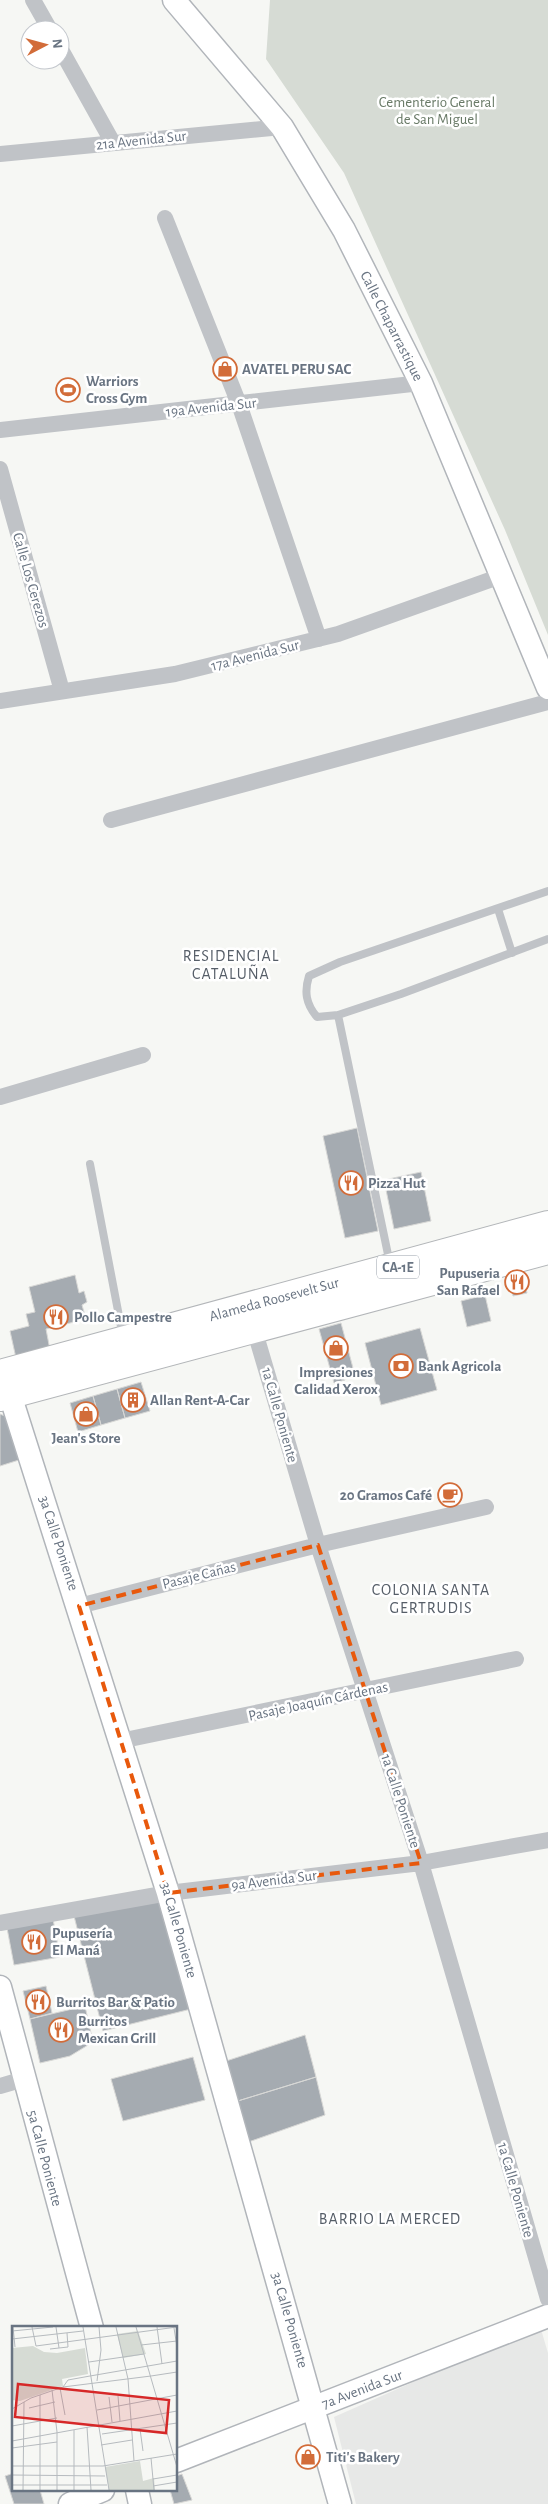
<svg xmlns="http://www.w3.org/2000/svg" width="548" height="2504" font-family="'Alegreya Sans',sans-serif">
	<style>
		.built { fill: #e7e8e7 }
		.green { fill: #d6dbd4 }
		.building { fill: #a5abb1; stroke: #d8d8d6 }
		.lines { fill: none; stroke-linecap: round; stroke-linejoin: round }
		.secondary-casing { stroke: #b1b5ba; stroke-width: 25 }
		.highway-casing { stroke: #b3b6b9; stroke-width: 30 }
		.lane { stroke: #c0c3c7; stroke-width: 8 }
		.street { stroke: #c0c3c7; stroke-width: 16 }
		.secondary { stroke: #fff; stroke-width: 22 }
		.highway { stroke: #fff; stroke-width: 28 }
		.marked { fill: none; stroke: #e8590c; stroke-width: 4; stroke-dasharray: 10 6; stroke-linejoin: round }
		.labels { text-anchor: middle; stroke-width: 5; stroke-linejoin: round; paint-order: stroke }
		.shield { fill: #fff; stroke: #969ea8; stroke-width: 1 }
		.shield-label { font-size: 14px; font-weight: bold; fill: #697482 }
		.park-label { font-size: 15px; fill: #697a67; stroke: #fff }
		.street-label { font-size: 15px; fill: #697482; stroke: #fff }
		.poi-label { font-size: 15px; font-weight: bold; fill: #697482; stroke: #fff; text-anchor: start }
		.neighbourhood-label { font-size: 16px; letter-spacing: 1px; fill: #565e68; stroke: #fff }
		.inset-road { fill: none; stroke: #b6bbbf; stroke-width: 1 }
		.view { fill: #d62828; fill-opacity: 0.15; stroke: #d62828; stroke-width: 2.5 }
		.inset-edge { fill: none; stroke: #697482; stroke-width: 2.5 }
	</style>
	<rect width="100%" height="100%" fill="#f6f7f4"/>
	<path class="built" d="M540,2326L548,2353V2504H356L334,2417Z"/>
	<path class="green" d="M270,0H548V635L505,530L344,173L266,59Z"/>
	<path class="building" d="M357,1128L378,1231L345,1238L323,1136Z
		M421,1172L431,1221L394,1229L384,1180Z
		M522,1268L527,1293L513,1296L508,1271Z
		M75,1275L79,1293L84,1291L87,1302L82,1305L86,1319L46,1329L50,1350L16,1358L10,1331L29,1326L26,1314L35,1312L29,1287Z
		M485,1295L491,1321L467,1327L461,1301Z
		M341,1323L353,1368L342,1371L345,1380L334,1383L319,1329Z
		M420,1328L437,1390L381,1405L365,1343Z
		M141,1382L150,1411L125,1418L117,1389Z
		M117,1389L125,1418L101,1425L93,1396Z
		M93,1396L101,1425L78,1432L70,1403Z
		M0,1414L7,1417L19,1460L0,1466Z
		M167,1899L195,2008L103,2031L74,1916Z
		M53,1919L60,1957L14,1965L7,1928Z
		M46,1986L52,2013L30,2019L23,1991Z
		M85,2006L93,2042L70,2056L40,2063L30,2019Z
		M305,2035L316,2077L228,2104L217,2064Z
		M193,2057L205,2100L123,2121L111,2079Z
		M316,2077L325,2115L240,2145L228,2104Z
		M312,2447L317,2464L304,2468L299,2451Z
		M14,2473V2490H40L44,2504H14L5,2476Z
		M182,2474L192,2500L174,2504L170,2490H176V2476Z"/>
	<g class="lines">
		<g class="secondary-casing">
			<path id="secondary" d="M174,0L282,127L344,230L421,383L548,688
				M5,1379L168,1893L340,2504
				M0,1987L92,2328
				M176,2461L548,2316
				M137,2490L140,2504
				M70,2504L103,2490"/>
		</g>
		<g class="highway-casing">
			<path id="highway" d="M0,1374L548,1225
				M0,1397L548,1250"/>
		</g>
		<path class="lane" d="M498,909L512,953
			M338,1015L317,1017C306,1004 304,992 309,976L340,962L548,891
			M90,1164L123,1337
			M390,1264L338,1015L401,994L548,939"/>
		<path class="street" d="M33,0L50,30
			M60,48L113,143
			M0,154L282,127
			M165,218L239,404L319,639
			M0,430L421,383
			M0,469L62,691
			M0,701L175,674L338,634L501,576
			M111,820L548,702
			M0,1097L143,1055
			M252,1322L318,1545L421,1863L548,2299
			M79,1606L318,1545L486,1507
			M120,1741L516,1659
			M0,1923L168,1893L421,1863L548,1840
			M0,2086L24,2079"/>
		<use href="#secondary" class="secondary"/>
		<use href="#highway" class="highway"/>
	</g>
	<path class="marked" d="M318,1545L421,1863L168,1893L79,1606Z"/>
	<defs>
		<g id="shop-ring" transform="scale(1.25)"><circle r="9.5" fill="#fff" stroke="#d26c39" stroke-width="1.5"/><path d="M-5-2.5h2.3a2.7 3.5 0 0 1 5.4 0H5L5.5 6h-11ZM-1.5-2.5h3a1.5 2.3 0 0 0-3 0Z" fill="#d26c39"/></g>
		<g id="stadium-ring" transform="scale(1.25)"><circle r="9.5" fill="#fff" stroke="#d26c39" stroke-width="1.5"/><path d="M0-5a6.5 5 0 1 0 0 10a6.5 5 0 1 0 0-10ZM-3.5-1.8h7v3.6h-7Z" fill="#d26c39"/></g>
		<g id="restaurant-ring" transform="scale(1.25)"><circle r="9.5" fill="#fff" stroke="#d26c39" stroke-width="1.5"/><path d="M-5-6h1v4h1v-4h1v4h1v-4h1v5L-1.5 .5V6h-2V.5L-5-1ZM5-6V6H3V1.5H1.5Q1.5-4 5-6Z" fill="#d26c39"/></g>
		<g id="bank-ring" transform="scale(1.25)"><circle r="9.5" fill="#fff" stroke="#d26c39" stroke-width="1.5"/><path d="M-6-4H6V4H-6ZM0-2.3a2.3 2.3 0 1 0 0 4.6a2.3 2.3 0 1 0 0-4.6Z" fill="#d26c39"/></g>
		<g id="building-ring" transform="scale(1.25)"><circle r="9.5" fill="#fff" stroke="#d26c39" stroke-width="1.5"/><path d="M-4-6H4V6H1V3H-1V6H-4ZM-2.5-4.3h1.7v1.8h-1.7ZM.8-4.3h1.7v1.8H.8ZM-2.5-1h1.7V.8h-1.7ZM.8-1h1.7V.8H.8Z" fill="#d26c39"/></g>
		<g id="cafe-ring" transform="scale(1.25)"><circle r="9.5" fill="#fff" stroke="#d26c39" stroke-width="1.5"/><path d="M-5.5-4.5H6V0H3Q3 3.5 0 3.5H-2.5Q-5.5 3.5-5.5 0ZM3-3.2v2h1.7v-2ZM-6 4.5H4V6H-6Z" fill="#d26c39"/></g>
	</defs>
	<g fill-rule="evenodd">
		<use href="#shop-ring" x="225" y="369"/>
		<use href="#stadium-ring" x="68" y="390"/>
		<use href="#restaurant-ring" x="351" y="1183"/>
		<use href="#restaurant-ring" x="517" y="1282"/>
		<use href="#restaurant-ring" x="56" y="1317"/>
		<use href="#shop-ring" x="336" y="1348"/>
		<use href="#bank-ring" x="401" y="1366"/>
		<use href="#building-ring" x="133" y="1400"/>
		<use href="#shop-ring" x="86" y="1414"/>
		<use href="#cafe-ring" x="450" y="1495"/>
		<use href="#restaurant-ring" x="34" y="1942"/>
		<use href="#restaurant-ring" x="38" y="2002"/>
		<use href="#restaurant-ring" x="61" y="2030"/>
		<use href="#shop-ring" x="308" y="2457"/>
	</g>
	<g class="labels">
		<rect class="shield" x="377" y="1255.5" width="42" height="23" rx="4"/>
		<g class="shield-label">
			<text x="398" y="1272">CA-1E</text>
		</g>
		<g class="park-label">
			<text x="437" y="107">Cementerio General<tspan x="437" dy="17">de San Miguel</tspan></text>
		</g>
		<g class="street-label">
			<text transform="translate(141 140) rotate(-6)" y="5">21a Avenida Sur</text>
			<text transform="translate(392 326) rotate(63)" y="5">Calle Chaparrastique</text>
			<text transform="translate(211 407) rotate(-6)" y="5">19a Avenida Sur</text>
			<text transform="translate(31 580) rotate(74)" y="5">Calle Los Cerezos</text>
			<text transform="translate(255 655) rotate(-14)" y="5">17a Avenida Sur</text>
			<text transform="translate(274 1299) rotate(-15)" y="5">Alameda Roosevelt Sur</text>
			<text transform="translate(280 1415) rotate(74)" y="5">1a Calle Poniente</text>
			<text transform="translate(59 1543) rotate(72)" y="5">3a Calle Poniente</text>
			<text transform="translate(199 1575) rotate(-14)" y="5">Pasaje Cañas</text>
			<text transform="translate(318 1701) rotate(-12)" y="5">Pasaje Joaquín Cárdenas</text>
			<text transform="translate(401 1801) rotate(72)" y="5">1a Calle Poniente</text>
			<text transform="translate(274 1880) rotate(-7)" y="5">9a Avenida Sur</text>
			<text transform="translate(179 1930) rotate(74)" y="5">3a Calle Poniente</text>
			<text transform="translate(45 2158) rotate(75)" y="5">5a Calle Poniente</text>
			<text transform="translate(516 2190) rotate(74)" y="5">1a Calle Poniente</text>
			<text transform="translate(290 2320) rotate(74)" y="5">3a Calle Poniente</text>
			<text transform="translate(362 2389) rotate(-21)" y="5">7a Avenida Sur</text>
		</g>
		<g class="poi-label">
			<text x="242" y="374">AVATEL PERU SAC</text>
			<text x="86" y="386">Warriors<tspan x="86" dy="17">Cross Gym</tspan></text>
			<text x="368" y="1188">Pizza Hut</text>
			<text x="500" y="1278" text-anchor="end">Pupuseria<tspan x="500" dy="17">San Rafael</tspan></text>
			<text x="74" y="1322">Pollo Campestre</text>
			<text x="418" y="1371">Bank Agricola</text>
			<text x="336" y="1377" text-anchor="middle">Impresiones<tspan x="336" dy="17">Calidad Xerox</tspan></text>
			<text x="150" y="1405">Allan Rent-A-Car</text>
			<text x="86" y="1443" text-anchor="middle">Jean's Store</text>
			<text x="432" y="1500" text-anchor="end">20 Gramos Café</text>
			<text x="52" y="1938">Pupusería<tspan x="52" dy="17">El Maná</tspan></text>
			<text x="56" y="2007">Burritos Bar &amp; Patio</text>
			<text x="78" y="2026">Burritos<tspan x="78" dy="17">Mexican Grill</tspan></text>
			<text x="326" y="2462">Titi's Bakery</text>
		</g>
		<g class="neighbourhood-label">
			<text x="231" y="961">RESIDENCIAL<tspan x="231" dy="18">CATALUÑA</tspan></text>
			<text x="431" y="1595">COLONIA SANTA<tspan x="431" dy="18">GERTRUDIS</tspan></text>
			<text x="390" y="2224">BARRIO LA MERCED</text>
		</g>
	</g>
	<g transform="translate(12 2326)">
		<rect width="165" height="165" fill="#f6f7f4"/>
		<path d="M126,5L134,28L111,32L105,8ZM21,20L32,26L45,27L73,22L76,48L50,53L51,60L8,75L0,74V22ZM128,135L131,155L142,152L143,164H97L93,141Z" fill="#d6dbd4"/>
		<path class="inset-road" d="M1,1L3,21M20,1L24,20L165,1M44,1L47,22M71,1L97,164M104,1L116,53L122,135M124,1L165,141M145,1L150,38M162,2L165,21M0,5L41,1M0,13L71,5M129,19L165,15M38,23L56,21L55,7M77,36L132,28M78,50L165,35M139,50L165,46M85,55L89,24L87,1M51,61L56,54L78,50M48,62L53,89M40,64L45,106V164M28,69V164M106,70L108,95M97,71L100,96M17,82L43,76M0,83L19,72L51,61L139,50M85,84L165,69M0,100L45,92M75,101L79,164M128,103L131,125M62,104V164M90,108L165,97M0,115L165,85M89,119L120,114M0,122L45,116M139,132L142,164M0,140H91L165,128M0,149L93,150M141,153L165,149M0,159H95M141,160L165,156M11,164L12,76"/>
		<path class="view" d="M6,58L157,74L154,107L3,91Z"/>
		<rect width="165" height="165" class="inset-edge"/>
	</g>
	<g transform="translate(45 45) rotate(84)"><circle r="24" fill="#ffffff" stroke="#c3c7cd"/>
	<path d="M0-4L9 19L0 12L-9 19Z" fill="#d26c39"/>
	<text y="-8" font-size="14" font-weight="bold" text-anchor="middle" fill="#697482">N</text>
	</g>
</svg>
